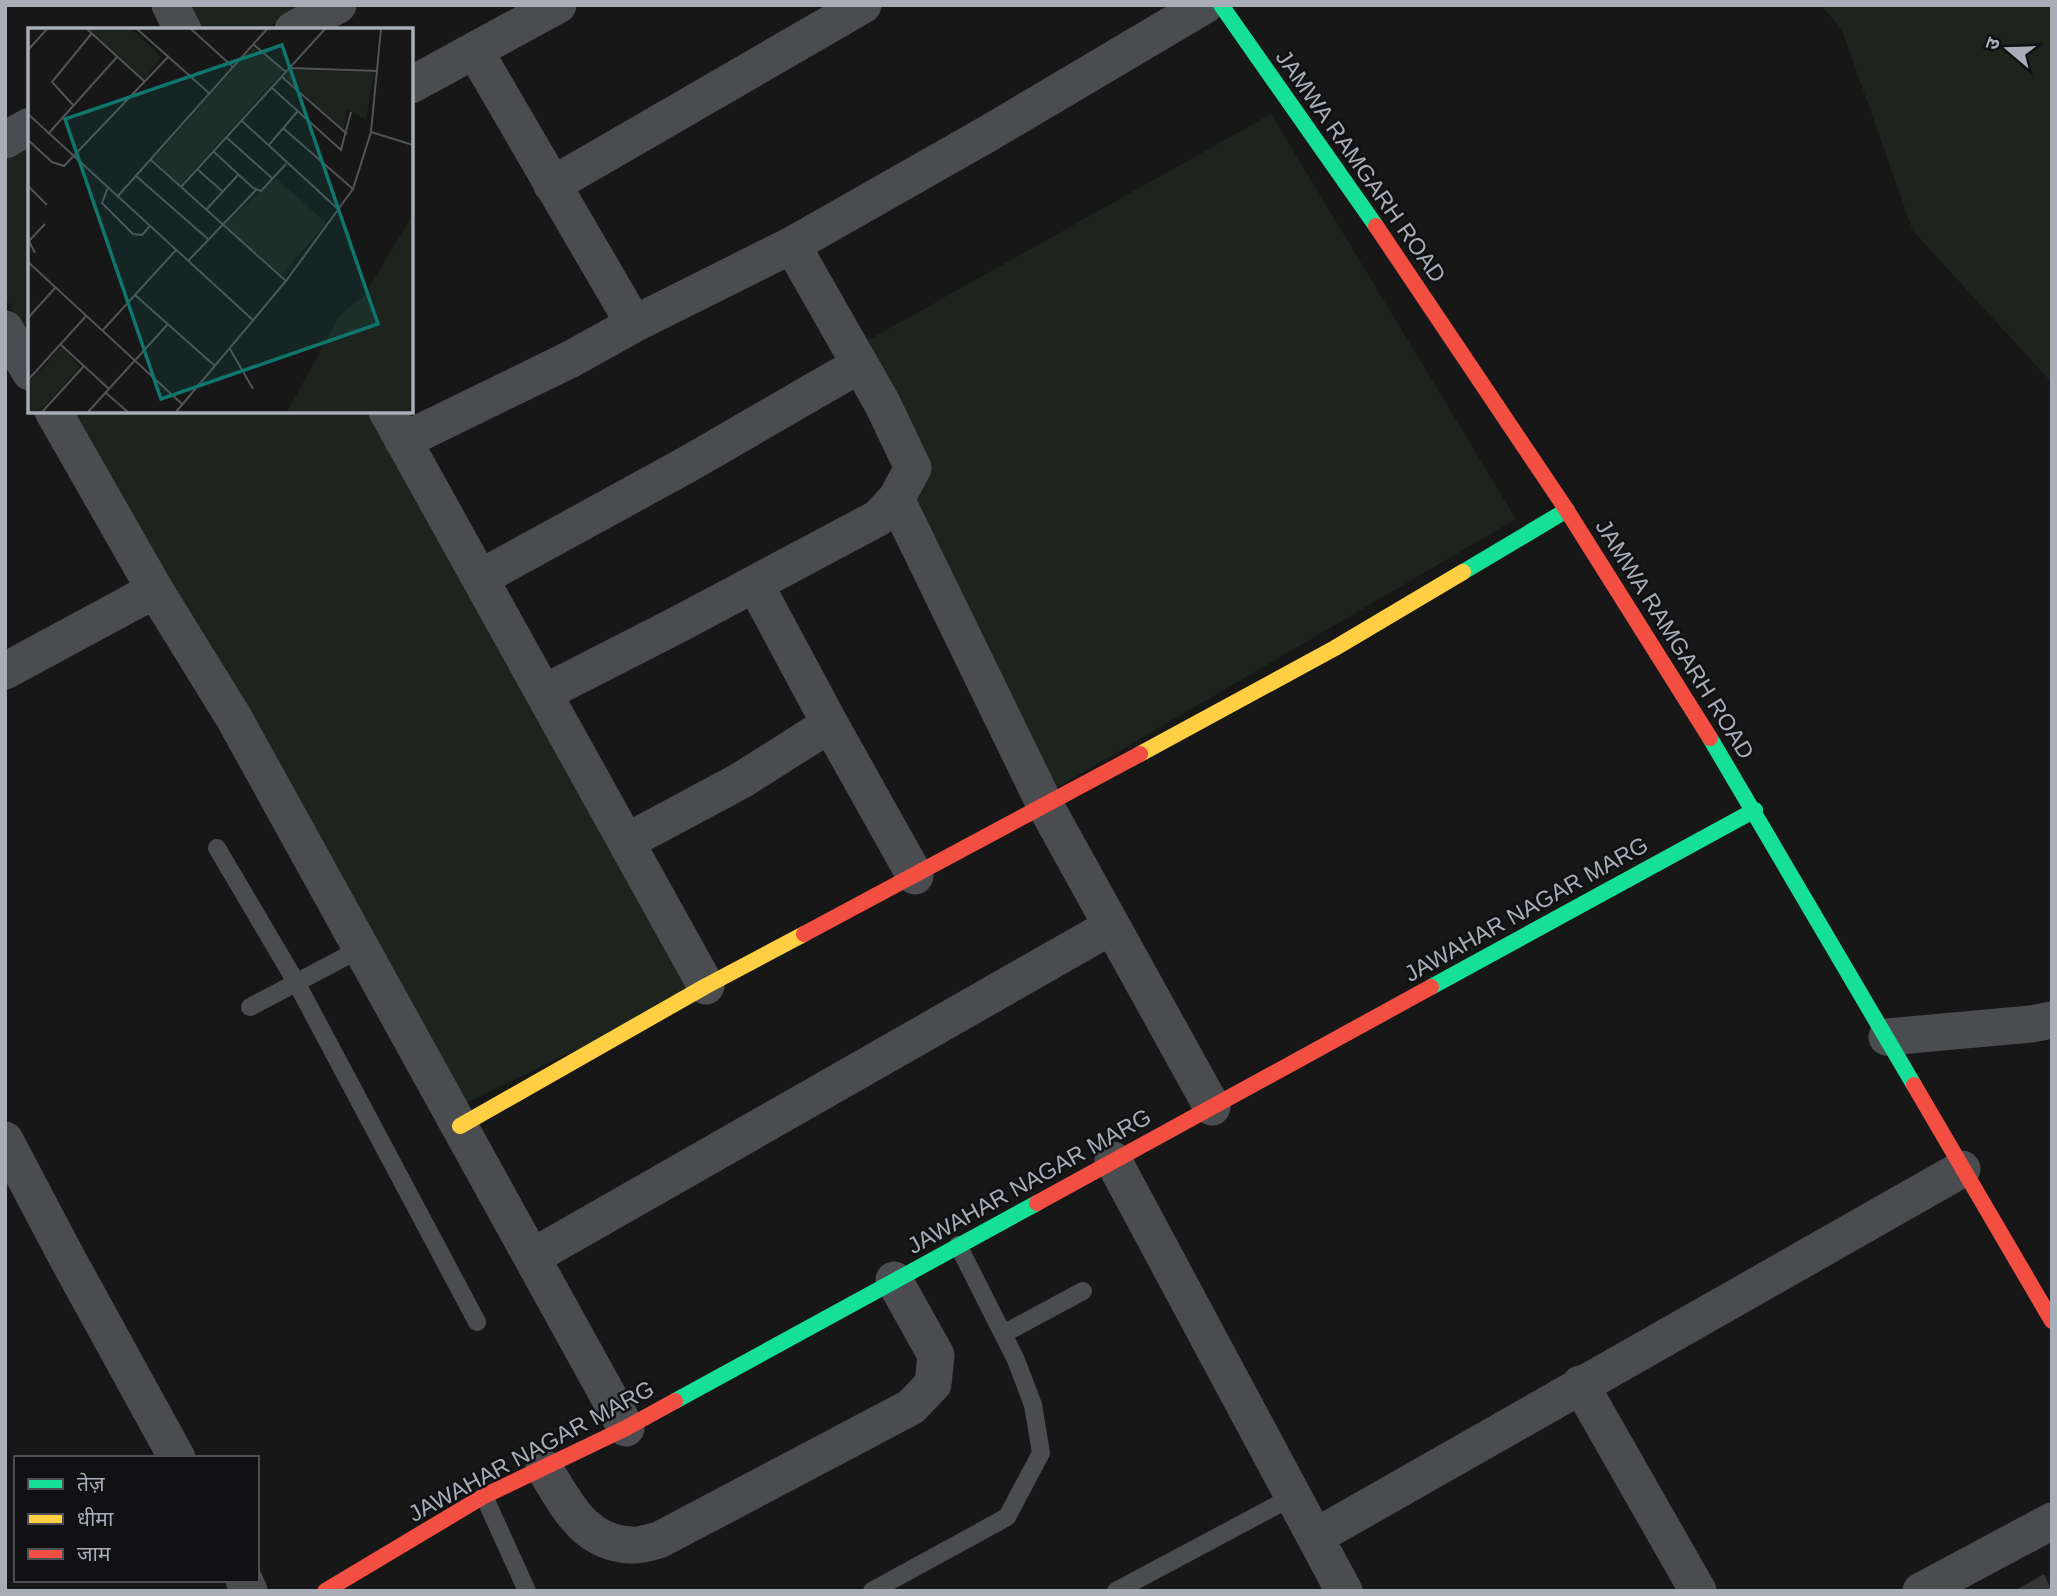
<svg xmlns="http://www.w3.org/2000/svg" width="2057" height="1596" font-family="Arial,'Noto Sans Devanagari',sans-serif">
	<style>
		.green { fill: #1d241e }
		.building { fill: #353536 }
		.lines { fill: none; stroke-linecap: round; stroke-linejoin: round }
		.lane { stroke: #4b4c50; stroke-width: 18 }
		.street { stroke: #4b4c50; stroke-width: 37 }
		.fast { stroke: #16e098; stroke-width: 16 }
		.slow { stroke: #ffcf43; stroke-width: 16 }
		.jam { stroke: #f24e42; stroke-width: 16 }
		.labels { text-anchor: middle; stroke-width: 5; stroke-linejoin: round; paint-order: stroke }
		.street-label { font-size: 23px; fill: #a8adb8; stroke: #111113 }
		.inset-road { fill: none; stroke: #515357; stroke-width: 2 }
		.view { fill: #0f766e; fill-opacity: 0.15; stroke: #0f766e; stroke-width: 3.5 }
		.inset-edge { fill: none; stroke: #a8adb8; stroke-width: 3.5 }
	</style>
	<rect width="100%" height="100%" fill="#171717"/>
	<path class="green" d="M184,5H308L264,30H198Z
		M1821,5H2052V383L1913,231L1842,30Z
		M1271,114L1516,519L1051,791L909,498L865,342Z
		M30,139V340L5,297V156Z
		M70,411H372L694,993L464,1104Z"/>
	<path class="building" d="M2044,1574L2052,1591H2014Z"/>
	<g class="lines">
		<path class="lane" d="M217,848L296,982L477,1322
			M250,1007L362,948
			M1003,1334L1083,1291
			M484,1496L527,1591
			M872,1591L1007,1517L1041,1453L1033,1405L1016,1360L958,1245
			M1116,1591L1294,1496"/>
		<path class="street" d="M170,5L183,30
			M293,30L338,5
			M475,51L634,324
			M411,85L558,5
			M5,140L30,126
			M552,185L863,5
			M5,329L30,372
			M53,411L155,590L234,718L626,1428
			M387,411L706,986
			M403,441L571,359L634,324L792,245L989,133L1205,5
			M896,499L1045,805L1212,1107
			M480,578L688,464L859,365
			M755,584L830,724L915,876
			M5,671L155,590
			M544,693L679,624L878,518L896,499L913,468L882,403L792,245
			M626,842L740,781L830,724
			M1887,1037L2031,1024L2052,1020
			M5,1140L65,1254L177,1458
			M1113,1160L1344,1591
			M532,1257L1112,926
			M1580,1384L1698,1591
			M544,1468C566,1503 583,1543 631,1545C640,1546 650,1542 659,1540L911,1407L933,1384L936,1355L894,1280
			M1315,1537L1962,1169
			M244,1580L249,1591
			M1921,1591L2052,1521"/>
		<path class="fast" d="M1221,5L1376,226
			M1463,572L1567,510
			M1710,738L1914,1085
			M1431,987L1755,810
			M675,1401L1037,1203"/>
		<path class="slow" d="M1140,754L1335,648L1463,572
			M460,1126L706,986L804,934"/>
		<path class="jam" d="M1376,226L1566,509L1710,738
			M804,934L1140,754
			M1914,1085L2052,1321
			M1037,1203L1431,987
			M325,1591L484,1496L626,1428L675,1401"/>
	</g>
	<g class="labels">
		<g class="street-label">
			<text transform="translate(1361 166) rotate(55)" y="8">JAMWA RAMGARH ROAD</text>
			<text transform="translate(1675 639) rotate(58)" y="8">JAMWA RAMGARH ROAD</text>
			<text transform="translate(1526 909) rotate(-29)" y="8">JAWAHAR NAGAR MARG</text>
			<text transform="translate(1029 1181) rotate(-29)" y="8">JAWAHAR NAGAR MARG</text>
			<text transform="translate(531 1451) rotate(-28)" y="8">JAWAHAR NAGAR MARG</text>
		</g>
	</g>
	<g transform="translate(28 28)">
		<rect width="385" height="385" fill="#171717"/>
		<path d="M62,1H103L133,28L116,53ZM225,19L256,42L152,157L126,131ZM262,42L346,44L338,92L319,81L316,102L256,48ZM248,150L298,195L254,247L196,196ZM385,186V384H259L312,287L336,268ZM34,319L52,339L11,384H0V355Z" fill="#1d241e"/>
		<path class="inset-road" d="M59,1L116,53M109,1L181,65M163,1L205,39M225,16L258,44M0,22L19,1M261,40L350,43M254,49L319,106M244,60L313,122L323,84M45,77L24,54L64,5M0,86L226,293M213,92L311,182M255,100L325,161M343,104L385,117M20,106L89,29M198,109L245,151M0,112L24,134L36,138L141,28M240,118L269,84M185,123L225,160L233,163L258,136M123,132L258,253M169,141L194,163M108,148L180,211M0,158L19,177M80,159L74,175L105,206L114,207L122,198M153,159L297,1M89,169L239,1M178,182L210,147M7,225L1,213L17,196M160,233L228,162M0,234L154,376M107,267L187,338M0,290L28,259M75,302L148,222M32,316L81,361M202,321L225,361M0,352L59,287M78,365L100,384M14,384L56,338M60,384L140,296M148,384L258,253L325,161L343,104L353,1"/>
		<path class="view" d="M254,17L350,296L133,371L37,91Z"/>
		<rect width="385" height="385" class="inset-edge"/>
	</g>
	<rect width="2057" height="1596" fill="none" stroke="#a8adb8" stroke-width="14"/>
	<rect x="14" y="1456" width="245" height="126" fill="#111113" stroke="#4d4f55" stroke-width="2"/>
	<rect x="28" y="1479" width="35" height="10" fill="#16e098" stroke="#4d4f55" stroke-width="2"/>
	<text x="77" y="1491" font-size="21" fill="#a8adb8">तेज़</text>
	<rect x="28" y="1514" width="35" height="10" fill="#ffcf43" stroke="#4d4f55" stroke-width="2"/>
	<text x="77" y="1526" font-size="21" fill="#a8adb8">धीमा</text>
	<rect x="28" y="1549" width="35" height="10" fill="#f24e42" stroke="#4d4f55" stroke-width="2"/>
	<text x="77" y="1561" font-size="21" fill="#a8adb8">जाम</text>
	<g transform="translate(2008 49) rotate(289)" stroke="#111113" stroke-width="5" paint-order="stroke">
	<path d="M0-5L12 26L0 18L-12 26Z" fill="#a8adb8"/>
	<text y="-10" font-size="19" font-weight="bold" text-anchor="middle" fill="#a8adb8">उ</text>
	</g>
</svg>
